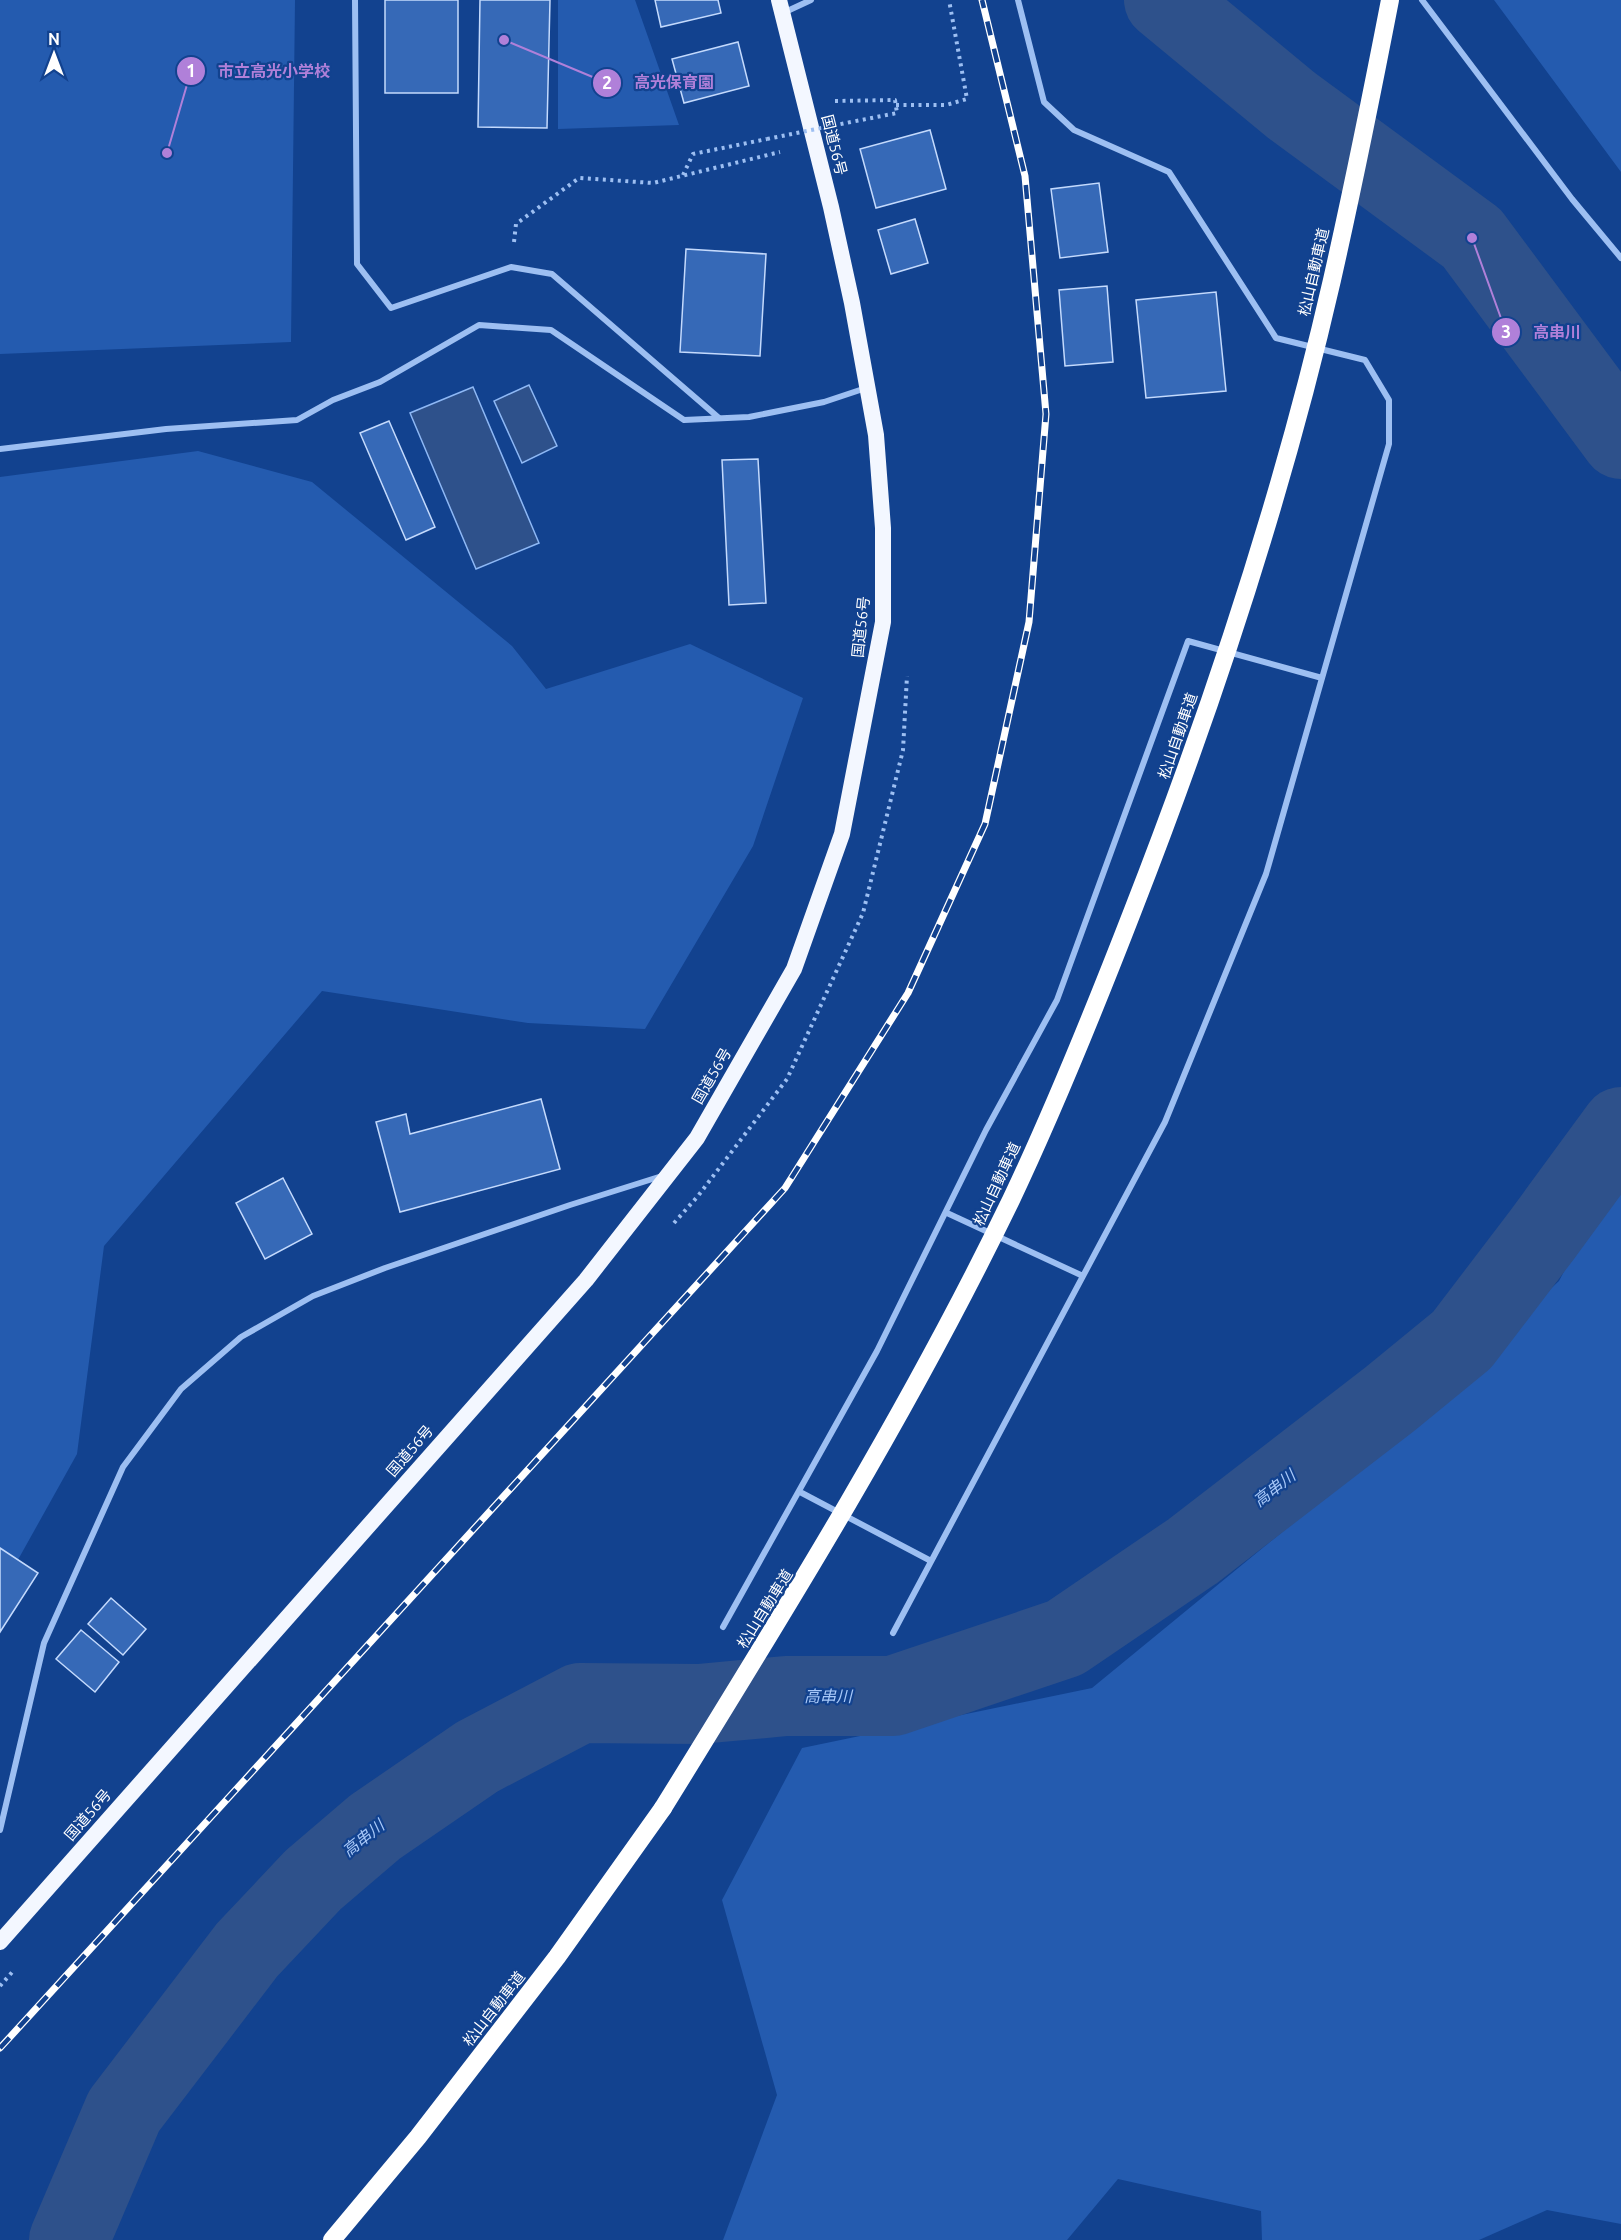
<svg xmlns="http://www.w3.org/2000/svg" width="1621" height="2240" font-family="Ubuntu,'Noto Sans JP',sans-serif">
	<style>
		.green { fill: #245baf }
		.water { fill: #2e518b; stroke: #8eb8f5; stroke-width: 1.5 }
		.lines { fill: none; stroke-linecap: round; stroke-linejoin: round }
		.river { stroke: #2e518b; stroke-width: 80 }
		.building { fill: #3669b7; stroke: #c4dafd; stroke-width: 1.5 }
		.path { stroke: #9dbff2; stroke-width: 4; stroke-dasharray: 3 4.5; stroke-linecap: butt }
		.minor { stroke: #9dbff2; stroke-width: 6 }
		.trunk { stroke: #f3f7ff; stroke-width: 16 }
		.motorway { stroke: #fff; stroke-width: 18 }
		.rail-casing { stroke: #fff; stroke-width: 7 }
		.rail { stroke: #12428f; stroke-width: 4.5; stroke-dasharray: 14; stroke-linecap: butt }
		.path-bridge { stroke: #9dbff2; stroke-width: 4; stroke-dasharray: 3 4.5; stroke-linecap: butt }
		.motorway-bridge { stroke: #fff; stroke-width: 18 }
		.labels { text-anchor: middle; stroke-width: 4.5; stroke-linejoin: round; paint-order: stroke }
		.street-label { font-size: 15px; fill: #fff; stroke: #12428f }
		.water-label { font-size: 16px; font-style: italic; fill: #a9c9f9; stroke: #12428f }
		.leader { fill: none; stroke: #b080d9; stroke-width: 2 }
		.callout-dot { fill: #b080d9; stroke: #12428f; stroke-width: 2 }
		.mark-label { font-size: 18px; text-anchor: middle; font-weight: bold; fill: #fff }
		.callout-label { font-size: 16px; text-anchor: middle; font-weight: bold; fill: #b080d9; stroke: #12428f; stroke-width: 4.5; stroke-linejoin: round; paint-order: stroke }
	</style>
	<rect width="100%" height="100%" fill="#12428f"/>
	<path class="green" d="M0,0H295L291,342L0,354Z
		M558,0H635L679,125L558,129Z
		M1494,0H1621V172Z
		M198,451L312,482L512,646L546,689L690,644L803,698L753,846L645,1029L528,1023L322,991L104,1246L77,1454L0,1592V477Z
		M1621,1162V2224L1547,2210L1479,2240H1262L1261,2211L1118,2179L1067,2240H723L777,2095L722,1900L802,1748L1092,1688L1348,1478L1559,1281Z"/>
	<path class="water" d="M529,385L557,446L522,463L494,401Z
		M473,387L539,543L476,569L410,413Z"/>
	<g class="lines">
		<path class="river" d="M1164,0L1291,105L1472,238L1621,439
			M69,2240L124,2111L247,1950L313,1880L375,1827L477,1757L580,1703L699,1704L786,1696H893L1065,1638L1193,1551L1390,1399L1462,1340L1542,1235L1621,1127"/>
	</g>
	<path class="building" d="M385,0H458V93H385Z
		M480,0H550L547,128L478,127Z
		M655,0H718L721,13L661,27Z
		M738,42L749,86L684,103L672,59Z
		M930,130L946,189L876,208L860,149Z
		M1099,183L1108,252L1060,258L1051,189Z
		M915,219L928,263L891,274L878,230Z
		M686,249L766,254L760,356L680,352Z
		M1107,286L1113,362L1065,366L1059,290Z
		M1216,292L1226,391L1146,398L1136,300Z
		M389,421L435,527L406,540L360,433Z
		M758,459L766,603L729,605L722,460Z
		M541,1099L560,1169L400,1212L376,1122L406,1114L410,1134Z
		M283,1178L312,1234L265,1259L236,1203Z
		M0,1548L38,1573L0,1632Z
		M111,1598L146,1629L123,1655L88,1624Z
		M81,1630L119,1662L95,1692L56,1659Z"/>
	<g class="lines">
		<path class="path" d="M835,101L895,100L897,113L851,122
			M896,105H946L967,99L949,0
			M683,175L693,154L767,139
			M514,242L516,224L579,178L653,183L780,152
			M674,1223L698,1196L787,1079L863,913L903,750L907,676
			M0,1986L14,1970"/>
		<path class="minor" d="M355,0L357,264L391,308L511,267L552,274L719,418
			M1422,0L1572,199L1621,258
			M783,13L811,0
			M0,449L166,429L297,420L333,400L380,382L479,325L551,330L684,420L749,417L824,402L866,388
			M947,1213L1083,1276
			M800,1492L931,1561
			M723,1627L877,1351L986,1130L1057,1000L1188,641L1322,678
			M893,1633L1165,1122L1266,874L1389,444V400L1365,360L1276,338L1169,172L1074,130L1044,102L1018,0
			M0,1830L44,1643L123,1467L181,1389L241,1337L313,1296L385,1268L570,1205L662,1176"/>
		<path class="trunk" d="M0,1942L586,1280L697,1138L794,969L842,834L883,622V528L876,435L852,303L831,207L779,0"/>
		<path class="motorway" d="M332,2240L418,2137L557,1957L663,1808"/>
		<g class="rail-casing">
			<path id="rail" d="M0,2048L785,1188L908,993L985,824L1029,622L1046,414L1025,176L982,0"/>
		</g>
		<use href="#rail" class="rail"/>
		<path class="path-bridge" d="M767,139L851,122"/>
		<path class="motorway-bridge" d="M663,1808C786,1609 909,1411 1011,1200C1056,1105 1095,1008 1133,910C1213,705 1283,494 1332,280C1353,187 1372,93 1390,0"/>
	</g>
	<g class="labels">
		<g class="street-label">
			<text transform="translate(834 145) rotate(76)" y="5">国道56号</text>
			<text transform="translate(1314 272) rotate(-77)" y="5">松山自動車道</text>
			<text transform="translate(861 627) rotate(-84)" y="5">国道56号</text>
			<text transform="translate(1178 736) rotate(-71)" y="5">松山自動車道</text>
			<text transform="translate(712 1076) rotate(-60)" y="5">国道56号</text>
			<text transform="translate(997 1184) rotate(-65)" y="5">松山自動車道</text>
			<text transform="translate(410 1451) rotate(-49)" y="5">国道56号</text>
			<text transform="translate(765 1609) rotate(-58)" y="5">松山自動車道</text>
			<text transform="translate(88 1815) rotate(-49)" y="5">国道56号</text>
			<text transform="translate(494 2009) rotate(-52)" y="5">松山自動車道</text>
		</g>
		<g class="water-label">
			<text transform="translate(1274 1488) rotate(-38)" y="6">高串川</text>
			<text x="828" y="1702">高串川</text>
			<text transform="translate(363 1838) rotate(-39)" y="6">高串川</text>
		</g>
	</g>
	<path class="leader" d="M167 153L191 71M504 40L607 83M1472 238L1506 332"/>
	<g class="callout-dot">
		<circle cx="167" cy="153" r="6"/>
		<circle cx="504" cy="40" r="6"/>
		<circle cx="1472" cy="238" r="6"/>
		<circle cx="191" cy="71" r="15"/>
		<circle cx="607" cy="83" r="15"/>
		<circle cx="1506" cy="332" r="15"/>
	</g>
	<g class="mark-label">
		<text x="191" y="77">1</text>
		<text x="607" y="89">2</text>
		<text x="1506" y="338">3</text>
	</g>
	<g class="callout-label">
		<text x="274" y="77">市立高光小学校</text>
		<text x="674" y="88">高光保育園</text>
		<text x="1557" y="338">高串川</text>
	</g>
	<g transform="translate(54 54)" stroke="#12428f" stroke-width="4.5" paint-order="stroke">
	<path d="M0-4.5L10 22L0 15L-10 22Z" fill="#ffffff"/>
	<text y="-9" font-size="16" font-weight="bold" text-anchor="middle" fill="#ffffff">N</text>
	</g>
</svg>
